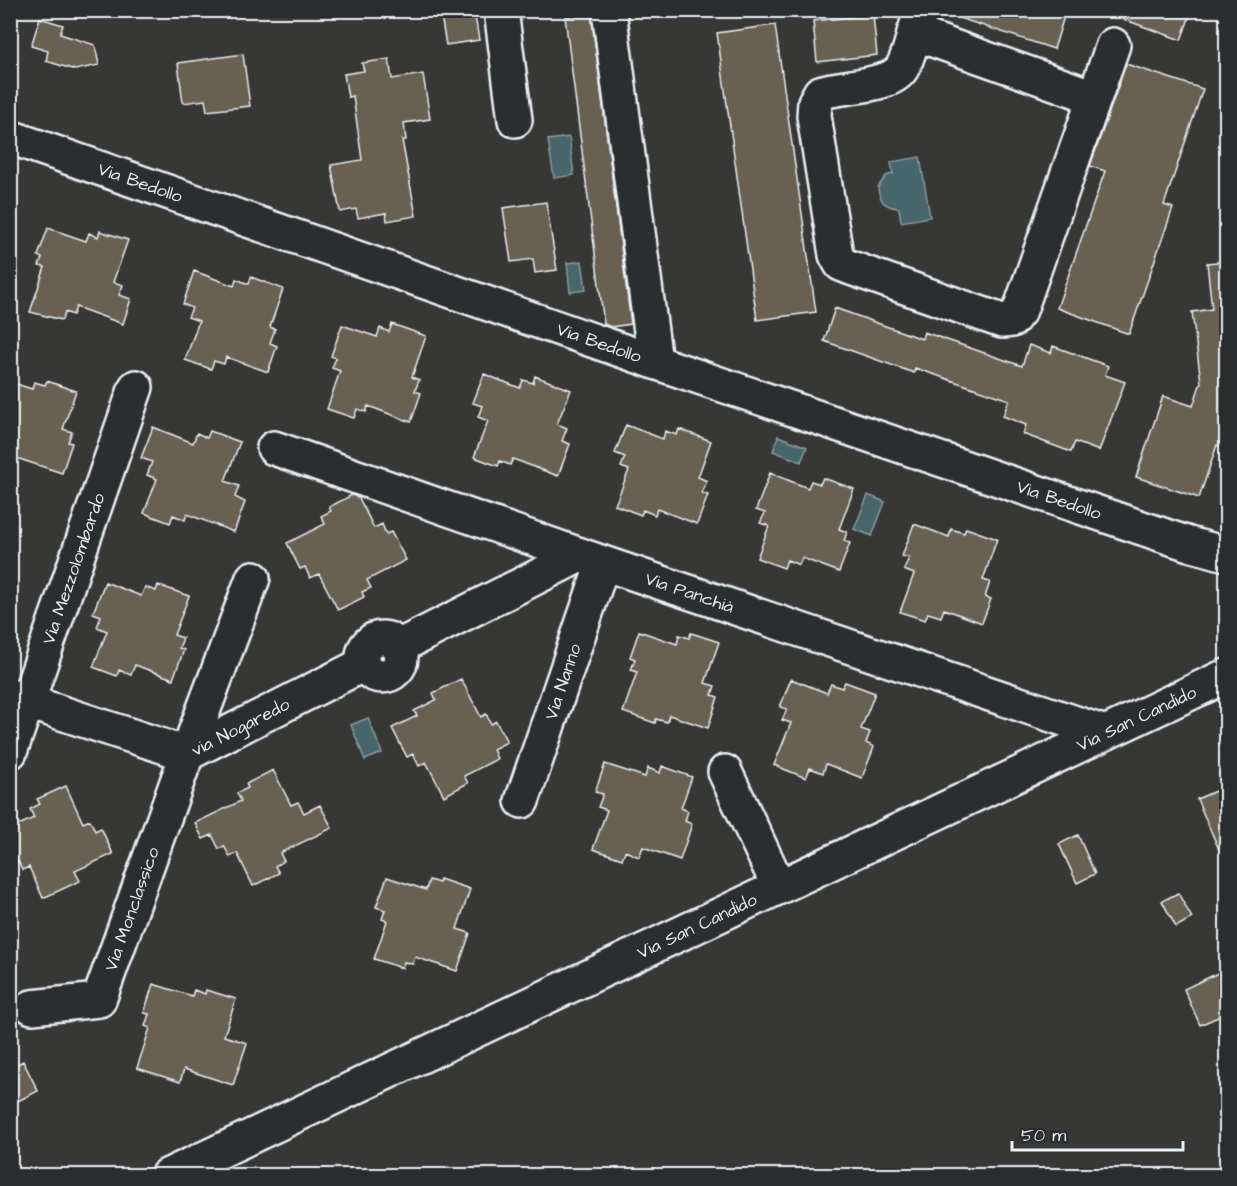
<svg xmlns="http://www.w3.org/2000/svg" width="1237" height="1186" font-family="'Architects Daughter',sans-serif">
	<style>
		.water { fill: #47656a; stroke: #879da3; stroke-width: 1.5 }
		.building { fill: #6a6051; stroke: #e8f1f8; stroke-width: 1.5 }
		.lines { fill: none; stroke-linecap: round; stroke-linejoin: round }
		.minor-casing { stroke: #e8f1f8; stroke-width: 38 }
		.minor { stroke: #2a2d2e; stroke-width: 33 }
		.labels { text-anchor: middle; stroke-width: 4.5; stroke-linejoin: round; paint-order: stroke }
		.street-label { font-size: 18px; fill: #e8f1f8; stroke: #2a2d2e }
	</style>
	<rect width="100%" height="100%" fill="#373735"/>
	<filter id="ink" filterUnits="userSpaceOnUse"><feTurbulence type="fractalNoise" baseFrequency=".0167" numOctaves="2"/><feDisplacementMap in="SourceGraphic" scale="12" xChannelSelector="R" yChannelSelector="G"/><feConvolveMatrix kernelMatrix="1 2 1 2 8 2 1 2 1" color-interpolation-filters="sRGB"/></filter>
	<g filter="url(#ink)">
		<path class="water" d="M569,137L574,175L554,178L548,140Z
			M920,157L930,217L901,222L899,208C885,207 879,201 878,187L886,176L893,174L891,162Z
			M582,261L586,290L570,292L567,263Z
			M778,436L807,447L801,462L773,451Z
			M868,495L885,502L872,536L854,529Z
			M368,718L382,753L365,760L351,725Z"/>
		<path class="building" d="M440,10H474L479,40L446,45Z
			M948,10H1066L1054,49L947,14Z
			M1107,10H1192L1181,40L1106,13Z
			M591,13L631,324L611,327L604,324L565,17Z
			M873,15L877,55L817,62L813,21Z
			M40,18L63,25L60,34L95,45L99,65L75,70L46,61L48,51L31,46Z
			M775,25L816,312L757,320L717,33Z
			M243,54L250,106L207,111L205,100L183,103L178,63Z
			M389,59L392,79L423,74L430,119L404,123L406,140H402L416,216L387,221L386,213L358,218L356,209L340,212L331,165L362,160L353,96L348,97L344,74L364,71L362,63Z
			M1126,64L1203,89L1164,205L1173,208L1129,334L1057,308L1105,171L1090,166Z
			M546,202L557,270L535,273L533,259L511,262L503,208Z
			M48,228L86,241L89,233L98,237L100,231L128,240L113,282L123,285L119,295L131,299L123,324L76,307L73,315L65,312L62,320L30,312L45,267L39,266L42,258L38,256Z
			M1227,261V448L1217,445L1199,498L1136,477L1163,396L1193,406L1201,382L1192,312L1212,309L1207,263Z
			M194,271L234,286L236,279L249,284L251,277L283,289L270,327L275,329L270,343L277,346L268,372L226,357L224,364L214,361L211,369L185,360L199,321L188,317L192,308L183,304Z
			M835,308L922,339L924,332L1022,366L1029,345L1051,353L1053,346L1108,366L1105,375L1125,382L1099,451L1075,442L1071,452L1023,434L1026,425L1003,416L1009,400L915,368L914,373L824,341Z
			M392,324L426,336L412,377L419,380L415,391L421,393L411,422L368,406L366,412L357,409L354,418L327,409L340,371L332,368L336,358L331,356L342,325L377,337L380,328L389,332Z
			M484,374L520,388L523,380L533,383L535,376L571,390L557,424L567,428L562,441L570,444L558,476L513,459L510,465L500,461L498,466L474,457L488,421L478,417L482,406L473,403Z
			M47,381L76,391L63,429L72,432L68,442L72,443L62,473L10,456V382L32,389L34,382L45,385Z
			M626,425L663,439L665,431L677,435L679,429L711,441L698,477L707,481L702,493L708,495L697,524L657,509L655,515L643,510L641,515L615,505L629,470L621,467L625,457L615,453Z
			M153,427L193,443L197,433L207,438L210,431L240,442L225,481L239,486L235,497L245,502L234,532L187,514L185,520L173,515L170,523L144,513L157,479L147,475L152,462L141,458Z
			M770,473L808,488L811,481L820,484L823,478L854,489L839,529L847,532L844,541L850,543L839,572L802,558L799,565L787,560L784,568L757,558L769,526L760,523L765,513L756,510Z
			M352,495L359,498L374,528L382,524L386,534L391,532L406,560L367,580L371,588L362,592L364,597L338,610L319,574L310,578L305,567L300,569L287,543L325,524L321,516L331,511L329,507Z
			M914,524L949,537L951,529L964,533L966,528L997,539L983,580L990,582L985,597L991,599L982,623L944,609L941,617L928,613L925,620L900,612L914,574L904,570L909,558L902,556Z
			M105,582L141,596L145,587L156,591L158,585L189,596L174,635L183,638L179,648L184,650L173,679L135,665L131,675L119,670L117,676L93,667L107,631L97,627L101,616L93,613Z
			M639,631L677,644L679,635L689,638L691,633L719,642L705,683L715,686L712,695L718,697L708,728L669,715L667,722L656,719L655,723L623,712L637,672L631,670L635,659L630,657Z
			M461,679L481,717L486,714L491,724L496,721L507,742L493,749L497,759L464,776L468,783L444,796L426,762L419,766L413,754L407,757L392,728L417,716L414,711L436,700L433,693Z
			M791,679L827,693L831,684L842,688L845,682L875,693L861,729L870,732L866,743L874,747L862,778L826,764L823,773L810,768L806,778L774,765L791,723L782,720L787,709L780,707Z
			M605,764L645,777L648,768L660,773L662,766L692,777L681,808L688,811L685,821L692,824L680,860L643,847L639,857L625,851L622,859L593,849L607,810L598,807L603,794L595,792Z
			M273,770L291,805L298,802L304,813L320,805L332,828L280,853L284,861L275,866L279,873L253,886L237,853L230,857L224,846L219,849L212,835L203,839L195,823L241,801L237,793L248,788L246,784Z
			M66,786L83,823L90,820L95,831L101,828L113,854L75,871L80,881L43,898L29,867L22,870L18,861L10,865V829L34,818L30,809L40,804L37,799Z
			M1227,786V868L1197,799Z
			M1078,835L1095,874L1077,883L1059,844Z
			M387,877L426,890L429,880L439,883L440,879L470,889L457,929L470,933L457,971L415,957L413,964L404,962L402,968L374,959L387,921L382,919L385,910L376,907Z
			M1178,893L1192,918L1176,927L1162,901Z
			M1222,971L1227,981V1013L1200,1025L1184,989Z
			M153,984L192,996L194,990L205,994L206,990L236,999L224,1036L247,1043L233,1085L184,1069L180,1082L137,1068L150,1028L145,1026L149,1014L144,1013Z
			M23,1061L38,1091L10,1105V1068Z"/>
		<g class="lines">
			<g class="minor-casing">
				<g id="minor">
					<path d="M501,10L515,120"/>
					<path d="M609,10L655,362"/>
					<path d="M921,10C916,26 910,55 902,68C890,88 841,85 820,93L815,102L814,116L836,255L841,264L851,268L1002,321L1012,320L1020,310L1113,45"/>
					<path d="M914,33L1094,97"/>
					<path id="s1" d="M10,137L655,362L1189,544L1226,554"/>
					<path id="s2" d="M274,448L603,563L1105,733"/>
					<circle cx="382" cy="657" r="19"/>
					<path d="M398,647L580,555"/>
					<path id="s3" d="M10,696L187,754L364,664"/>
					<path id="s4" d="M10,752L136,387"/>
					<path d="M725,772L779,887"/>
					<path id="s5" d="M522,801L603,563"/>
					<path id="s6" d="M32,1007L99,1000L187,754L253,578"/>
					<path id="s7" d="M167,1176L1226,676"/>
				</g>
			</g>
			<use href="#minor" class="minor"/>
		</g>
	</g>
	<g class="labels">
		<g class="street-label">
			<text dy="6" stroke="none"><textPath href="#s1" startOffset="138">Via Bedollo</textPath></text>
			<text dy="6" stroke="none"><textPath href="#s1" startOffset="624">Via Bedollo</textPath></text>
			<text dy="6" stroke="none"><textPath href="#s1" startOffset="1110">Via Bedollo</textPath></text>
			<text dy="6" stroke="none"><textPath href="#s4" startOffset="194">Via Mezzolombardo</textPath></text>
			<text dy="6" stroke="none"><textPath href="#s2" startOffset="440">Via Panchià</textPath></text>
			<text dy="6" stroke="none"><textPath href="#s5" startOffset="126">Via Nanno</textPath></text>
			<text dy="6" stroke="none"><textPath href="#s7" startOffset="1072">Via San Candido</textPath></text>
			<text dy="6" stroke="none"><textPath href="#s3" startOffset="246">via Nogaredo</textPath></text>
			<text dy="6" stroke="none"><textPath href="#s6" startOffset="164">Via Monclassico</textPath></text>
			<text dy="6" stroke="none"><textPath href="#s7" startOffset="586">Via San Candido</textPath></text>
		</g>
	</g>
	<rect width="1237" height="1186" fill="none" stroke="#2a2d2e" stroke-width="36"/>
	<rect x="18" y="18" width="1201" height="1150" fill="none" stroke="#e8f1f8" stroke-width="2" filter="url(#ink)"/>
	<path d="M1012 1141v9h171v-9" fill="none" stroke="#e8f1f8" stroke-width="3"/>
	<text x="1021" y="1141" font-size="18" fill="#e8f1f8" stroke="#2a2d2e" stroke-width="4.5" paint-order="stroke">50 m</text>
</svg>
